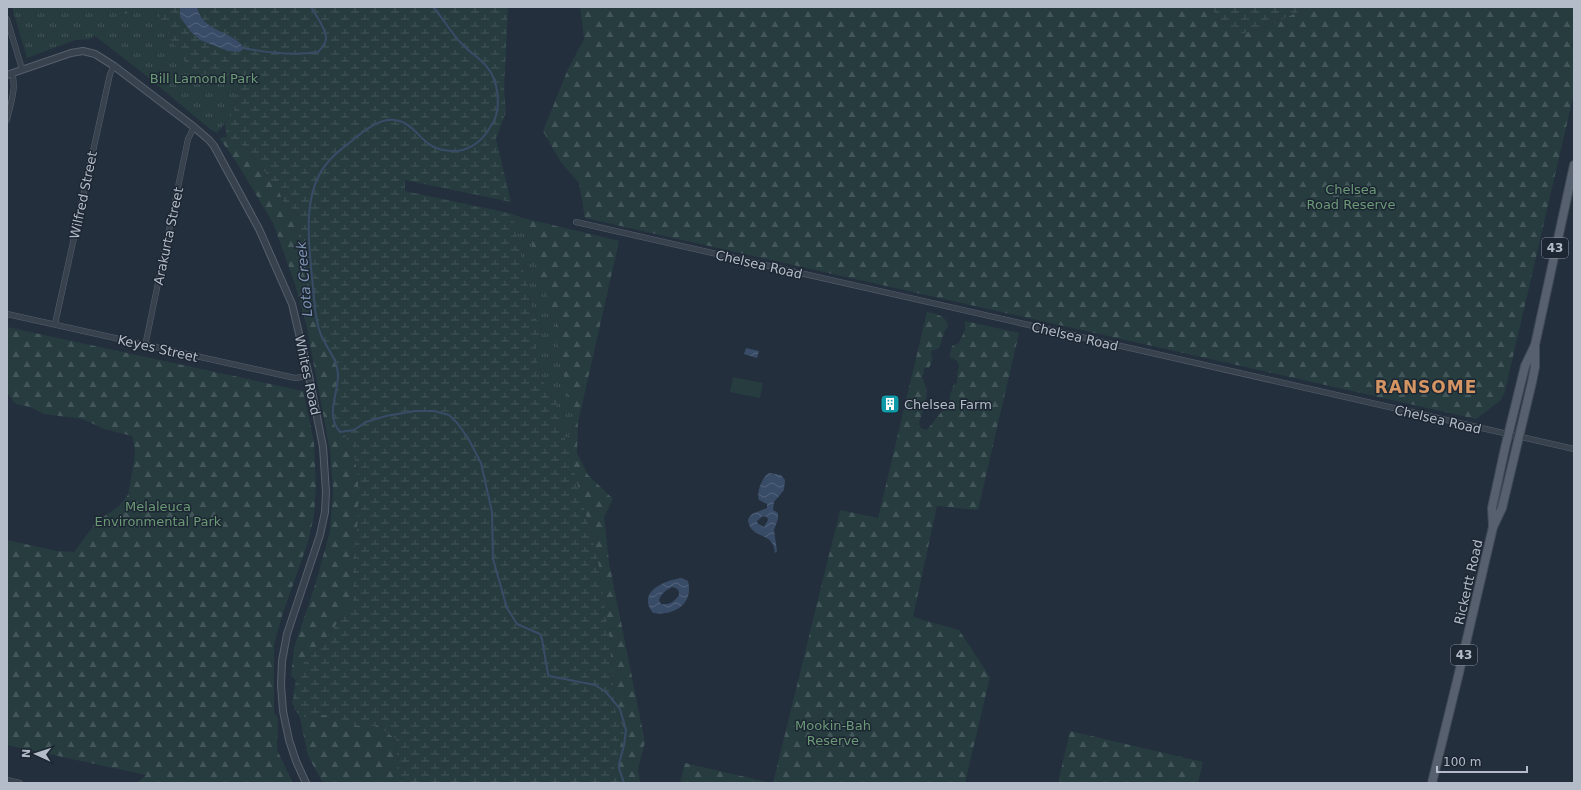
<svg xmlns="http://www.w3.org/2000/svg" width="1581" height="790" font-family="'DejaVu Sans',sans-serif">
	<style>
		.grass { fill: url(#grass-tufts) }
		.forest { fill: url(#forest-firs) }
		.wetland { fill: url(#wetland-marsh) }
		.pitch { fill: #263c3f }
		.water { fill: url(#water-waves); fill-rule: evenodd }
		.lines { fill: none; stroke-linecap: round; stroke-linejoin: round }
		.stream { stroke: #394c67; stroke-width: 2 }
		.minor-casing { stroke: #565f6c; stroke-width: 6 }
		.tertiary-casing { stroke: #565f6c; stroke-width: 8 }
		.primary-casing { stroke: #414a57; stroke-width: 10 }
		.minor { stroke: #38414e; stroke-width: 5 }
		.tertiary { stroke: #38414e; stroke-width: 6 }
		.primary { stroke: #56606e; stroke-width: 8 }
		.labels { text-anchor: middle; stroke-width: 3; stroke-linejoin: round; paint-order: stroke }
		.shield { fill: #1d2633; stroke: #878f9c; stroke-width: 1 }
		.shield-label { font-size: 12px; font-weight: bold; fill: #b4bcc9 }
		.park-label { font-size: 13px; fill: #6b9a76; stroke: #1d2633 }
		.street-label { font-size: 13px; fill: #b4bcc9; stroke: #1d2633 }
		.poi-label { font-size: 13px; fill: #b4bcc9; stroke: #1d2633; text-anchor: start }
		.water-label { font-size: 14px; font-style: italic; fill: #7c92b1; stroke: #1d2633 }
		.district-label { font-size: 17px; font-weight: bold; letter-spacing: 1px; fill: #d59563; stroke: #1d2633 }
	</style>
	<defs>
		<pattern id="grass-tufts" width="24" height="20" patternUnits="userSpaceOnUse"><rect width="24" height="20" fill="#263c3f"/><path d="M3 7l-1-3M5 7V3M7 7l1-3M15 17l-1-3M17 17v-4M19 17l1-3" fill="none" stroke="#435659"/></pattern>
		<pattern id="forest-firs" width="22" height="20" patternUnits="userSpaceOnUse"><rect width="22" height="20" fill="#263c3f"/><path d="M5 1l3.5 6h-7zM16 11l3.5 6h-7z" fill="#435659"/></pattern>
		<pattern id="wetland-marsh" width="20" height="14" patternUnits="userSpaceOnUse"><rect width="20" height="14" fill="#263c3f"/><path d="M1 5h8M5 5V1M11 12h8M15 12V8" fill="none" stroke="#435659"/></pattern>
		<pattern id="water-waves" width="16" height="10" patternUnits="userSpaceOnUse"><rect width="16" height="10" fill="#394c67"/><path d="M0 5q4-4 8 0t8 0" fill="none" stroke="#53647b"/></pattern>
	</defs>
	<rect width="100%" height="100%" fill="#242f3e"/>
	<path class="grass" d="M12,7H180V17L191,32L228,51L197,7L244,48L234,112L217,133L210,129L139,70L95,36L90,39L75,40L27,58Z
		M513,214L522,218L619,241L578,422L565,441L556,405V395L546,389L535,355L541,327L538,321L532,316L529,288L524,273Z"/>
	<path class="forest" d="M120,7H133L131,12C124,15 120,13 113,10Z
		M580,7H1211L1223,25L1236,35L1261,29L1300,11L1305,7H1574V39L1572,45L1574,52V93L1505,391L1501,400L1476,419L585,218L579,183L560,161L543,131L568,69L584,39Z
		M224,137L237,142L249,150L279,191L285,206L297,211L302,245L304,273L321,335L336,364L338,375L335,396L332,406L334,425L352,445L358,475V521L353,558V602L321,645L302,665L296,680L291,676L294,648L316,582L330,531L333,490L330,451L307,328L295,284L273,223L237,163L220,139V138Z
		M522,218L619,241L578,422L577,453L588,475L613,499L604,517L609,562L645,742L638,769L640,783H620L614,767L624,729L615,710L609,634L597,556L565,441L578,422L576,415L570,403L565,387L563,364L556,340L557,331L554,311L546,295L539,278L533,257L532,245L528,239L527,229Z
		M927,312C936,314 946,315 948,326C942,333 943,340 939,348L931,351L932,361L929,368H924V373L922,377L927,390L926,398L919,424L921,428L927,430L950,401V395L954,384L957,383V374L959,365L956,360L949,357L952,346L959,343L965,330V321L1019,333L978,510L937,506L913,617L959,630L990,677L965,783H773L840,510L878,518Z
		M7,327L303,391L314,442L316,486L314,515L308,542L282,616L274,645V713L278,718L277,750L293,783H137L146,775L7,745V540L57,551L74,552L97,521L118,507L128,495L134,462L135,448L132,436L104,429L83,419L44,414L30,407L16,404L7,393Z
		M329,714L356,726H378L396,739L397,771L403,783H323L308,756L300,718Z
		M1070,731L1203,762L1198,783H1058Z
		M685,763L772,783H680Z"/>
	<path class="wetland" d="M162,7H180V17L191,32L200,40L228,51L239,41C223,33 201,27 197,7H508L504,89L506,112L496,139L511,202L405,180V191L513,214L524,273L529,288L532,316L538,321L541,327L535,355L546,389L556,395V405L597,556L609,634L615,710L624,729L623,737L614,767L620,783H403L397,771L396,739L378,726H356L329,714L300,718L292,703L296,680L302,665L321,645L353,602V558L358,521V475L352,445L334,425L332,406L335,396L338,375L336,364L321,335L304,273L302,245L297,211L285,206L279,191L249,150L237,142L227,139L225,123L234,112L240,72L225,76H213L209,79L200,75L181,58L175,45L170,40L168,31L161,24L159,13Z
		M1211,7H1305L1300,11L1261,29L1236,35L1223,25Z"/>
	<path class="pitch" d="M733,377L763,383L760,398L730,392Z"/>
	<path class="water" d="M180,7H197C202,32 232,30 244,48L240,52L228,51L200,40L191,32L180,17Z
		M746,348L759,351L757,358L744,354Z
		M769,473L781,475L785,480L784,490L774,502L773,510L778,513V519L774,530L777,551L775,553C774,530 749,540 748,519L752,514L767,508V504L759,500C756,493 762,477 769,473ZM763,516L767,517L768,520L764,527L758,524L757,521Z
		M682,578L688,581C694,605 673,616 653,613C636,592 665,580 682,578ZM672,587C678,588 679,590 679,595C674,602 670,605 661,604L659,600C661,594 666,590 672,587Z"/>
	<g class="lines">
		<path class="stream" d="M433,7C444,19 452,35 464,46C472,54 481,59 487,67C498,80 501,105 494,121C492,125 489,128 487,132C480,143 467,151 454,151C420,152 419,123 395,120C380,118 365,130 354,139C346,146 335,153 328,162C298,196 311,257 314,298C315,311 316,323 321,335C327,349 338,360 338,375C338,396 325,414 340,432L354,430L366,422L386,416L415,411H434L449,415L458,424L468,438L481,463L492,512L493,559L507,608L517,624L540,634L542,639L548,674L549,676L595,685L606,692L620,709L626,730L624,745L619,764V768L624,783
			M243,48C268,53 293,56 318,52C321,49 326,44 326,38C326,28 316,16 311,7"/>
		<g class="minor-casing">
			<path id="minor" d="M7,19L22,69
				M7,120C10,105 17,88 12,73
				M576,222L1574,449
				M7,314L295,378L309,376
				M55,324L110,74L114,66
				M145,346L188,139L194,127
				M7,780L20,783"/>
		</g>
		<g class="tertiary-casing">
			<path id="tertiary" d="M7,75L71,53L83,51L95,54L114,66L194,127L209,140L214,146L259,229L292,304L309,376L323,447L326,492L325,512L320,535L287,634L282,661L281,685L283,711L289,740L296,761L306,783"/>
		</g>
		<g class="primary-casing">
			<path id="primary" d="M1493,526L1492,508L1505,448L1525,366L1535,345L1574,165
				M1432,783L1458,677L1493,527L1502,508L1532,382L1535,367V345"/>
		</g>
		<use href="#minor" class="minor"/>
		<use href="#tertiary" class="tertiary"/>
		<use href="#primary" class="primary"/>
	</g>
	<defs>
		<g id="building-square" transform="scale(1)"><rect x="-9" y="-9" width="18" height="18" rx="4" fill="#0f9aa8" stroke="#1d2633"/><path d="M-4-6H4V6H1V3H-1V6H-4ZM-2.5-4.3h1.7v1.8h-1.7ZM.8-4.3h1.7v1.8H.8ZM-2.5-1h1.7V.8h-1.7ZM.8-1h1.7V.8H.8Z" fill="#fff"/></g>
	</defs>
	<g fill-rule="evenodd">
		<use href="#building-square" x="890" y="404"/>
	</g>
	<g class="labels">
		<g class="shield">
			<rect x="1542" y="238" width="26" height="20" rx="3"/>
			<rect x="1451" y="645" width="26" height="20" rx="3"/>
		</g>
		<g class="shield-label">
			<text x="1555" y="252">43</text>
			<text x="1464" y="659">43</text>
		</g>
		<g class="park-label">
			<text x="204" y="83">Bill Lamond Park</text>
			<text x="1351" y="194">Chelsea<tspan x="1351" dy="15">Road Reserve</tspan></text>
			<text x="158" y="511">Melaleuca<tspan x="158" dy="15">Environmental Park</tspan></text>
			<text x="833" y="730">Mookin-Bah<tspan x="833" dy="15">Reserve</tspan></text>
		</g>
		<g class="street-label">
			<text transform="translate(83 195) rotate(-78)" y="5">Wilfred Street</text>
			<text transform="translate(168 236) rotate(-78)" y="5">Arakurta Street</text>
			<text transform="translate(759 264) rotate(13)" y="5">Chelsea Road</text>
			<text transform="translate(1075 336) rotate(13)" y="5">Chelsea Road</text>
			<text transform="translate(158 348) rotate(13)" y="5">Keyes Street</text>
			<text transform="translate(308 375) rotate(78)" y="5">Whites Road</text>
			<text transform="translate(1438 419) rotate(13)" y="5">Chelsea Road</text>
			<text transform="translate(1468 582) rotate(-77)" y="5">Rickertt Road</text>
		</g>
		<g class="poi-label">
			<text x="904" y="409">Chelsea Farm</text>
		</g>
		<g class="water-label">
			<text transform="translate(304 279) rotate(-95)" y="5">Lota Creek</text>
		</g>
		<g class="district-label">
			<text x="1426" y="393">RANSOME</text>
		</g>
	</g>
	<rect width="1581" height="790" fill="none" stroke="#b4bcc9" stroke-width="16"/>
	<g transform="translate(36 754) rotate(273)" stroke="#1d2633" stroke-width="3" paint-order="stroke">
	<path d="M0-3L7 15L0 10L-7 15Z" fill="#b4bcc9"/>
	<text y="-6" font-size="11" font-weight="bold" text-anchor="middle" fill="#b4bcc9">N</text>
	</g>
	<path d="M1437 766v6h90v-6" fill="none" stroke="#b4bcc9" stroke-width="2"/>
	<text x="1443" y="766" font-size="12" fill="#b4bcc9" stroke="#1d2633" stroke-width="3" paint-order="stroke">100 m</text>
</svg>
